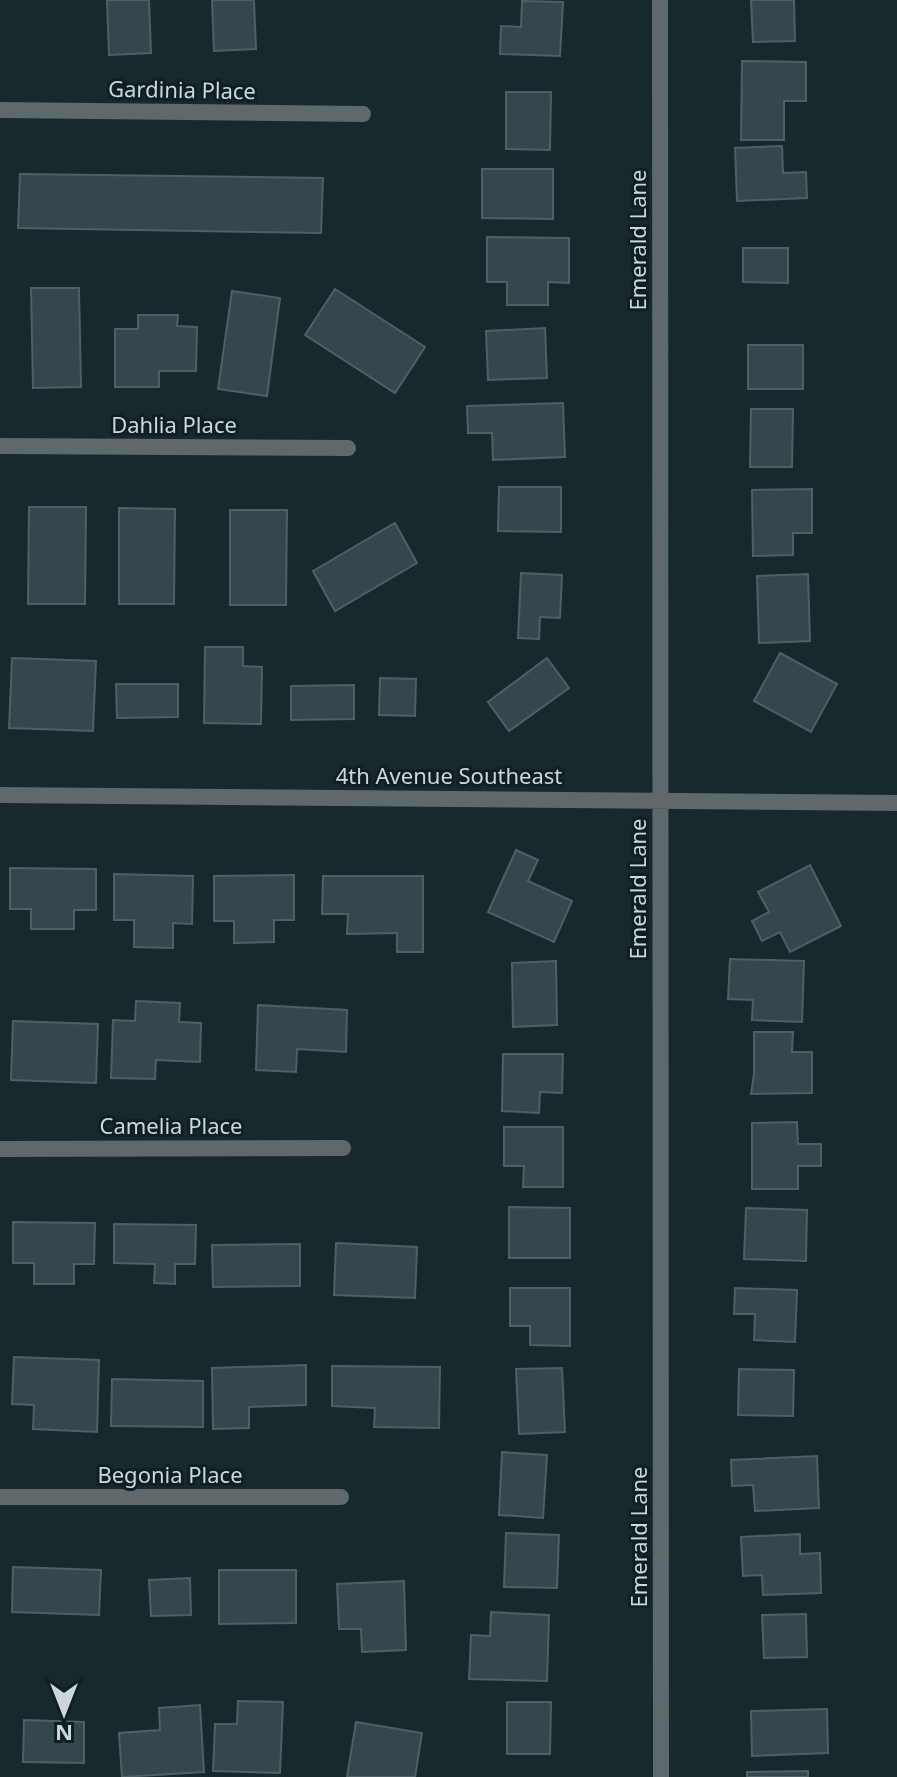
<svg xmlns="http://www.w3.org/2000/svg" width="897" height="1777" font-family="'Noto Sans',sans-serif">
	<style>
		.building { fill: #35474d; stroke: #4e6066; stroke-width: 2 }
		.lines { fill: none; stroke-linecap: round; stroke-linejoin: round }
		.minor { stroke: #5f686a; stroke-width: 16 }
		.labels { text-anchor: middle; stroke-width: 6; stroke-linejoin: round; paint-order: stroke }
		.street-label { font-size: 22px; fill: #cdd7db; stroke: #0f1f24 }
	</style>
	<rect width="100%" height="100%" fill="#18292e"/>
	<path class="building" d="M107,0H149L151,53L109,55Z
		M212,0H254L256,49L214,51Z
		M751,0H794L795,41L753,42Z
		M522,1L563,2L560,56L500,54L501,26L521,27Z
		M742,61L806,62V101H784V140H741Z
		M506,92H551L550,150L506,149Z
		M782,146L783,173L806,172L807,198L737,201L735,148Z
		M482,169H553V219L482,218Z
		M20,174L323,178L321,233L18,228Z
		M487,237L569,238V283L548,282V305H507V282H487Z
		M743,248H788V283L743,282Z
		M31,288H79L81,387L33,388Z
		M335,289L425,347L395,393L305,335Z
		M232,291L280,298L267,396L218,389Z
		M138,315H178L177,326L197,327L196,371H159V387H115V329H138Z
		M545,328L547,378L488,380L486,331Z
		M748,345H803V389H748Z
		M563,403L565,457L493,460L492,433H468L467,406Z
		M751,409H793L792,467H750Z
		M499,487H561V532L498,531Z
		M812,489V533H793V555L753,556L752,490Z
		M29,507H86L85,604H28Z
		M119,508L175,509L174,604H119Z
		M230,510H287L286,605H230Z
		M395,523L417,563L335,611L313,571Z
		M521,573L562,575L560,618L540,617L539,639L518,638Z
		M808,574L810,641L759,643L757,576Z
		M205,647H243V666L262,667L261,724L204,723Z
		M780,653L837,684L811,732L754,701Z
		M12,658L96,661L93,731L9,728Z
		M547,658L569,688L509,731L488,702Z
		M380,678L416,679L415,716L379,715Z
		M116,684H178V717L117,718Z
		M354,685V719L291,720V686Z
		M516,850L538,860L528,881L572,901L554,942L488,912Z
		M810,865L841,926L790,952L780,932L762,941L752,921L769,912L758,892Z
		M10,868L96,869V910H74V929H31V909H10Z
		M114,874L193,876L192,924L173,923V948L134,947V920H114Z
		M294,875V920H274V942L234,943V921H214V876Z
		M323,876H423V952H397V933L347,934L348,914H322Z
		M730,959L804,961L802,1022L752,1020L753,1000L728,999Z
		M556,961L557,1025L513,1027L512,963Z
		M136,1001L180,1003L179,1022L201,1023L200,1062L156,1060L155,1079L111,1078L113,1020L135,1021Z
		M258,1005L347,1010L346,1052L297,1049L296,1072L256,1070Z
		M13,1021L98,1024L96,1083L11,1080Z
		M754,1032H793L792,1052H812V1093L751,1094L754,1074Z
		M503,1054H563L562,1093L540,1092L539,1113L502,1111Z
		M797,1122L798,1144H821V1166H798V1189H752V1123Z
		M504,1127H563V1187H523L524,1166H504Z
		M509,1207L570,1208V1258H509Z
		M746,1208L807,1210L806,1261L744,1259Z
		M13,1222L95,1223L94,1264H74V1284H34V1263H13Z
		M114,1224L196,1225L195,1264H175V1284L154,1283L155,1264L114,1263Z
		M336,1243L417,1247L415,1298L334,1295Z
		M300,1244V1286L213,1287L212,1245Z
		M510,1288H570V1346L530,1345V1326H510Z
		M735,1288L797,1290L795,1342L754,1340L755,1314H734Z
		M14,1357L99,1360L97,1432L33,1429L34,1405L12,1404Z
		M306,1365V1405L249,1407V1428L213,1429L212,1368Z
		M332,1366L440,1367L439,1428L374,1427L375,1408L332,1406Z
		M562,1368L565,1432L519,1434L516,1369Z
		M739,1369L794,1370L793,1416L738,1415Z
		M112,1379L203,1381V1427L111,1426Z
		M502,1452L547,1455L543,1518L499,1515Z
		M817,1456L819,1508L755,1511L753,1485L732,1486L731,1460Z
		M506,1533L559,1535L557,1588L504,1587Z
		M800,1534V1554L820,1553L821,1593L763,1595L762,1575L743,1576L741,1537Z
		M13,1567L101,1570L99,1615L12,1612Z
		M219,1570H296V1623L219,1624Z
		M190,1578L191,1615L151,1616L149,1580Z
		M404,1581L406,1650L362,1652L361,1629H339L337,1584Z
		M491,1612L549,1615L547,1681L469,1679L471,1635L490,1636Z
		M806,1614L807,1657L764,1658L762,1615Z
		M238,1701L283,1702L280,1773L213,1771L215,1724H237Z
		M507,1702H551L550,1754H507Z
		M200,1705L204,1772L122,1777L119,1733L160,1730L159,1708Z
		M827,1709L828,1753L752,1756L751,1711Z
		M24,1720L84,1722V1763L23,1762Z
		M356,1722L422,1733L415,1777H347Z
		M808,1771V1777H747V1772Z"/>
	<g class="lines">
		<path class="minor" d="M660,0L661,1777
			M0,110L363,114
			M0,446L348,448
			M0,795L897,803
			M0,1149L343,1148
			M0,1497H341"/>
	</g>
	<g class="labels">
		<g class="street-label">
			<text transform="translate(182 90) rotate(1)" y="8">Gardinia Place</text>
			<text transform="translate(638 240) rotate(-90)" y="8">Emerald Lane</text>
			<text x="174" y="433">Dahlia Place</text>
			<text x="449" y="784">4th Avenue Southeast</text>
			<text transform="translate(638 889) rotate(-90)" y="8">Emerald Lane</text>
			<text x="171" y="1134">Camelia Place</text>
			<text x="170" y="1483">Begonia Place</text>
			<text transform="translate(639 1537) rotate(-90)" y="8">Emerald Lane</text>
		</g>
	</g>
	<g transform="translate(64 1713) rotate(180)" stroke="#0f1f24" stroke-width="6" paint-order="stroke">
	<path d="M0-6L14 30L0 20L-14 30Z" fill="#cdd7db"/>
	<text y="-12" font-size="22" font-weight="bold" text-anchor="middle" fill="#cdd7db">N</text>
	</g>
</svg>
